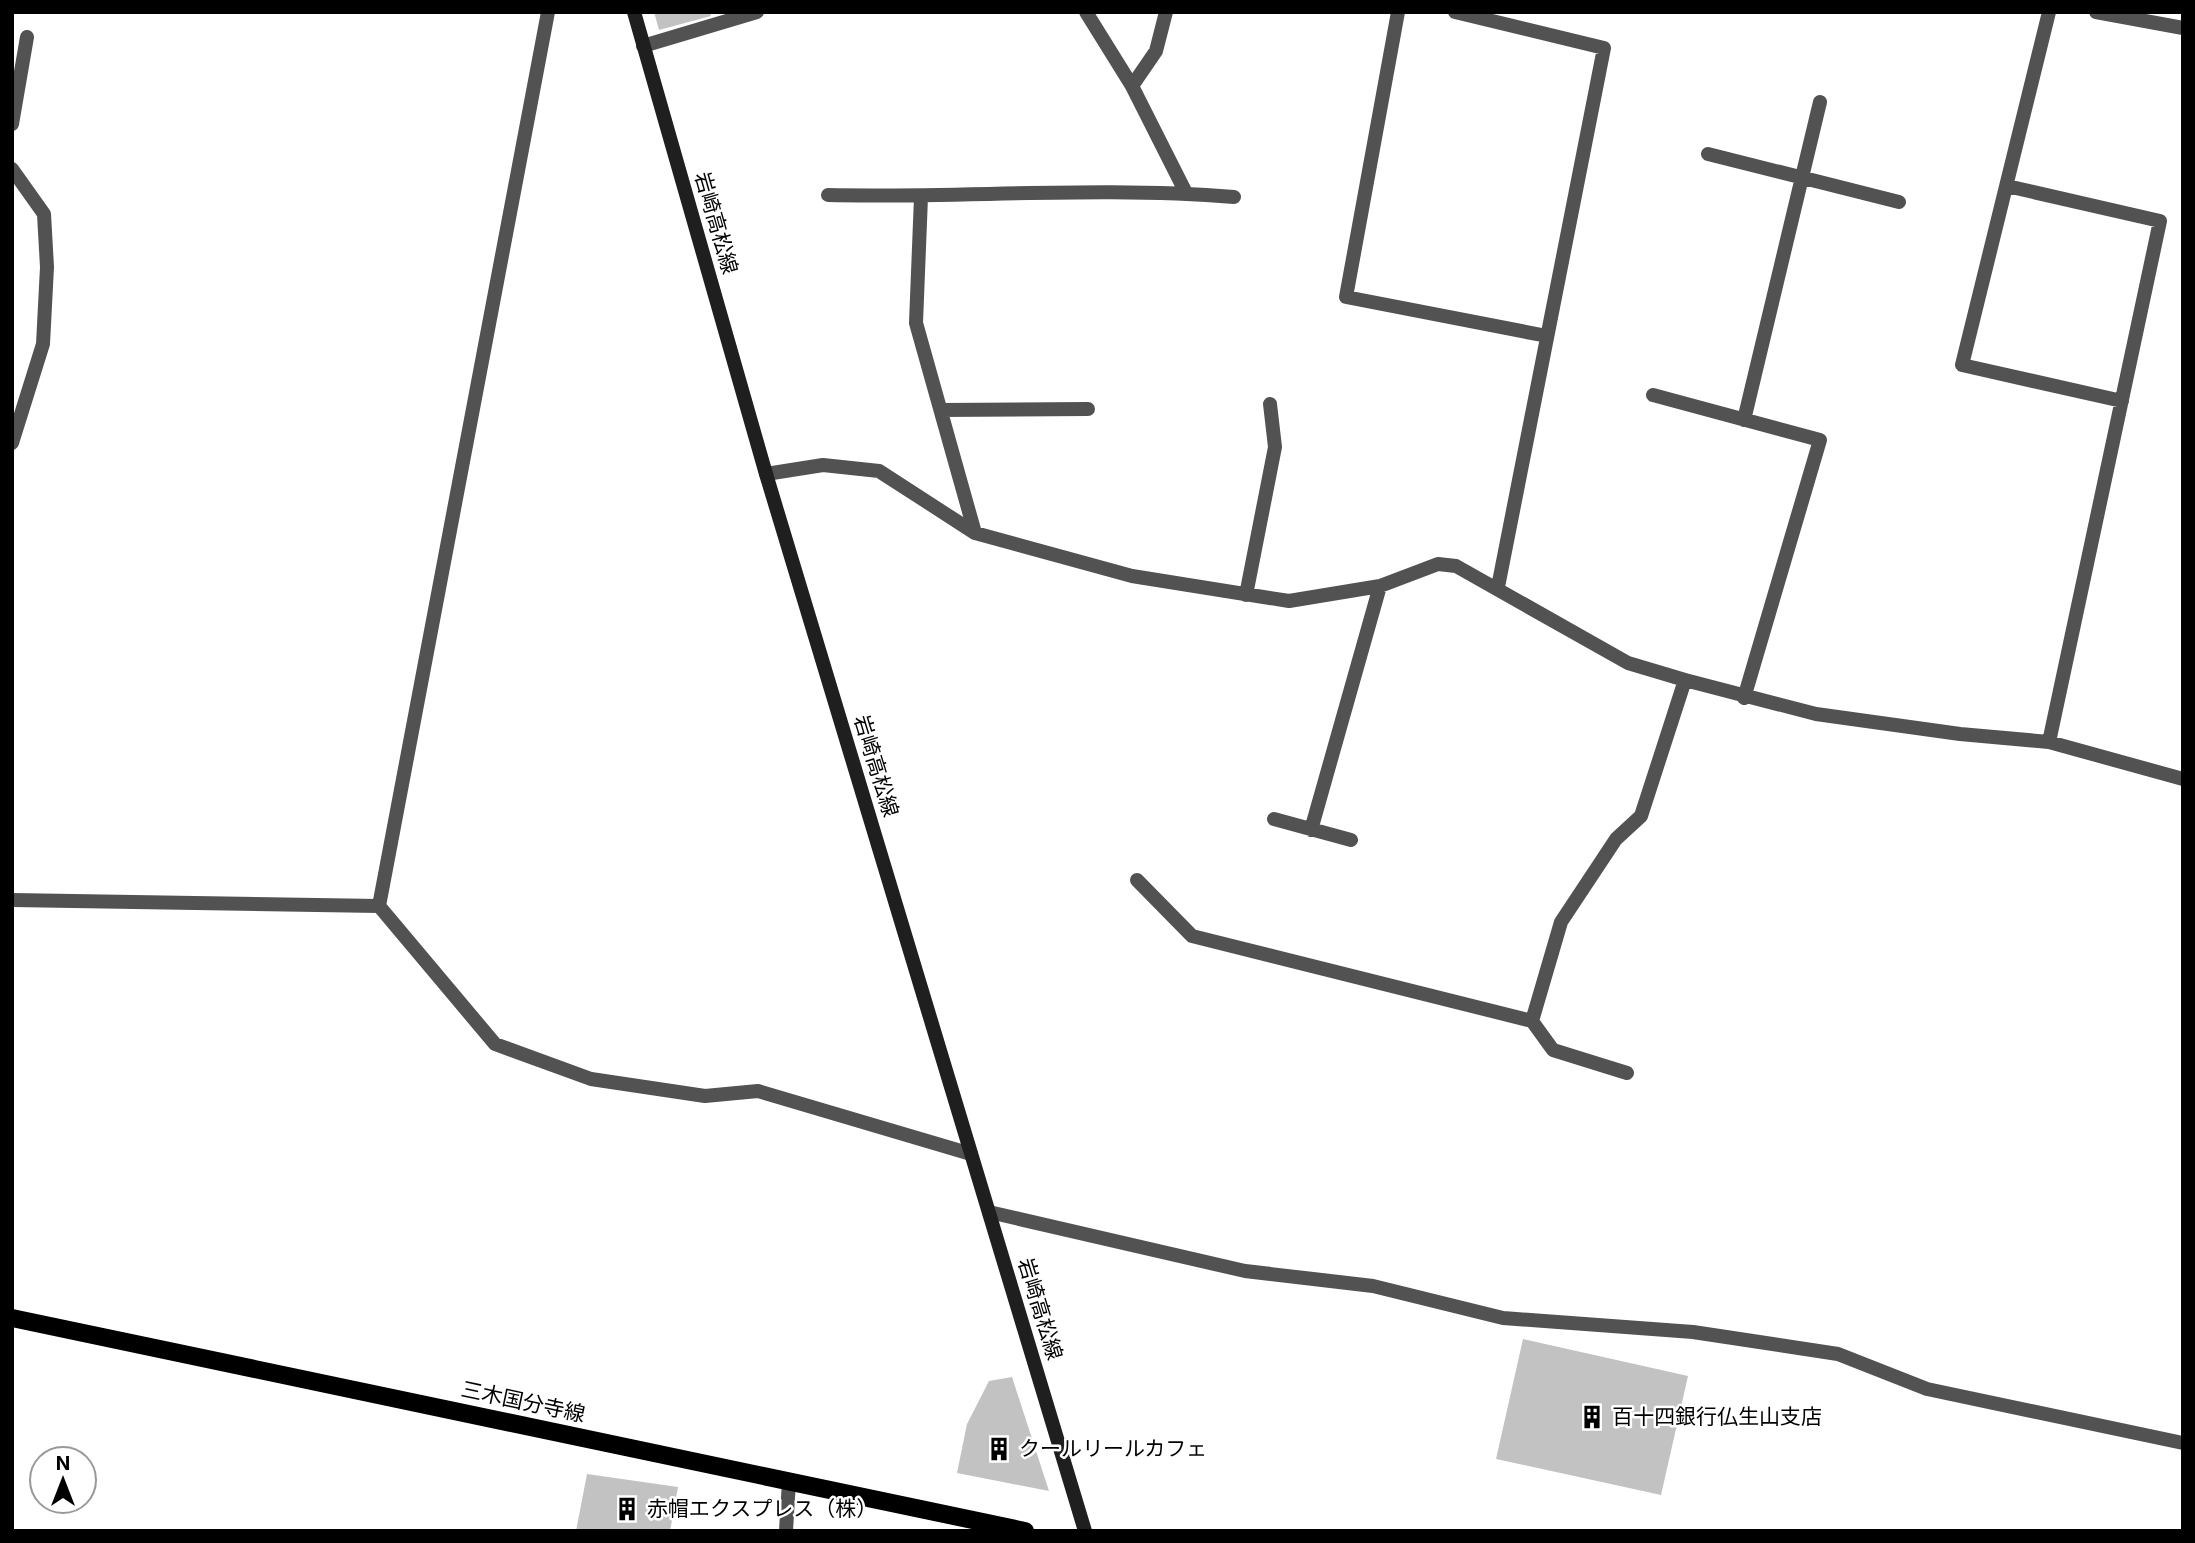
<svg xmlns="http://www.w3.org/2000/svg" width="2195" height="1543" font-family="Inter,'Noto Sans JP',sans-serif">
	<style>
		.building { fill: #c2c2c2 }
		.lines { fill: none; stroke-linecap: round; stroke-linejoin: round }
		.street { stroke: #525252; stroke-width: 14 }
		.secondary { stroke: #1f1f1f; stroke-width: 14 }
		.primary { stroke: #000; stroke-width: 18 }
		.labels { text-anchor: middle; stroke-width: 5; stroke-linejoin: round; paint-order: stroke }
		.street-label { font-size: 21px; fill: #000; stroke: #fff }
		.poi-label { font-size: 21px; fill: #000; stroke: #fff; text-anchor: start }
	</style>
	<rect width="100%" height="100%" fill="#fff"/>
	<path class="building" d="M654,12H710L711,16L659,30Z
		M1523,1339L1688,1376L1661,1495L1496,1459Z
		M1012,1377L1049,1491L957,1473L967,1424L989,1381Z
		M587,1474L678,1487L670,1531H576Z"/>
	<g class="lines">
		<path class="street" d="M1086,12L1132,86L1186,193
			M1398,12L1346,297L1547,336
			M1455,12L1604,48L1498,587
			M2049,12L1962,365L2122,401
			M2096,12L2183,28
			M643,46L757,12
			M1132,86L1156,51L1166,12
			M12,124L27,37
			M1708,154L1899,202
			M12,169L44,214L47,267L43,344L12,443
			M2007,186L2160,221L2049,742
			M828,195C963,198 1100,186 1234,197
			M921,197L916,323L975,533
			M1653,395L1820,440L1744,698
			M941,410L1088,409
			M1744,420L1820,102
			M766,474L823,465L879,471L975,533L1132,576L1289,601L1380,586L1438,564L1456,566L1628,663L1685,680L1816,714L1960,734L2049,742L2183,779
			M1246,595L1275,447L1270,404
			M1274,819L1351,840
			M1311,830L1380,586
			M1137,880L1192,936L1532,1021L1553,1050L1627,1073
			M12,900L379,906L495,1044L591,1079L705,1096L758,1091L971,1154
			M379,906L548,12
			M1532,1021L1561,922L1616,839L1641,816L1685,680
			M989,1212L1245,1271L1373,1286L1503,1318L1693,1332L1838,1354L1927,1389L2183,1443
			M786,1531L789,1481"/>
		<path class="secondary" d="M634,12L766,474L1085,1531"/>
		<path class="primary" d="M12,1318L1025,1531"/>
	</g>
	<defs>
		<g id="building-bare" transform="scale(1.89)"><path d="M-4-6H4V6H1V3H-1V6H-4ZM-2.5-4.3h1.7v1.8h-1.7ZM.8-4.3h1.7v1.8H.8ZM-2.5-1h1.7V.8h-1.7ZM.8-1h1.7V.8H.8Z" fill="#000" stroke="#fff" stroke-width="2.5" paint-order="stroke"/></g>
	</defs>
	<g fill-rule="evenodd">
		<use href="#building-bare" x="1592" y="1417"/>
		<use href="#building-bare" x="999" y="1449"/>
		<use href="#building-bare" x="627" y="1509"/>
	</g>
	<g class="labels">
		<g class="street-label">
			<text transform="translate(716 223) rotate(74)" y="7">岩崎高松線</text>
			<text transform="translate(876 766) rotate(73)" y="7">岩崎高松線</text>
			<text transform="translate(1040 1309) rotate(73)" y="7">岩崎高松線</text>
			<text transform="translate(523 1402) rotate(12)" y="7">三木国分寺線</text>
		</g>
		<g class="poi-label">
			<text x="1612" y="1424">百十四銀行仏生山支店</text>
			<text x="1019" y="1456">クールリールカフェ</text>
			<text x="647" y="1516">赤帽エクスプレス（株）</text>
		</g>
	</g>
	<rect width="2195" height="1543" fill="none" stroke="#000000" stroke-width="28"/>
	<g transform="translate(63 1480)"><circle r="33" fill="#ffffff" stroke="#999999" stroke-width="2"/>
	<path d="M0-5L12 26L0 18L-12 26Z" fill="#000000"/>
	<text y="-10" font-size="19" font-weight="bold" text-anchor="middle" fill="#000000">N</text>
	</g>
</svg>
